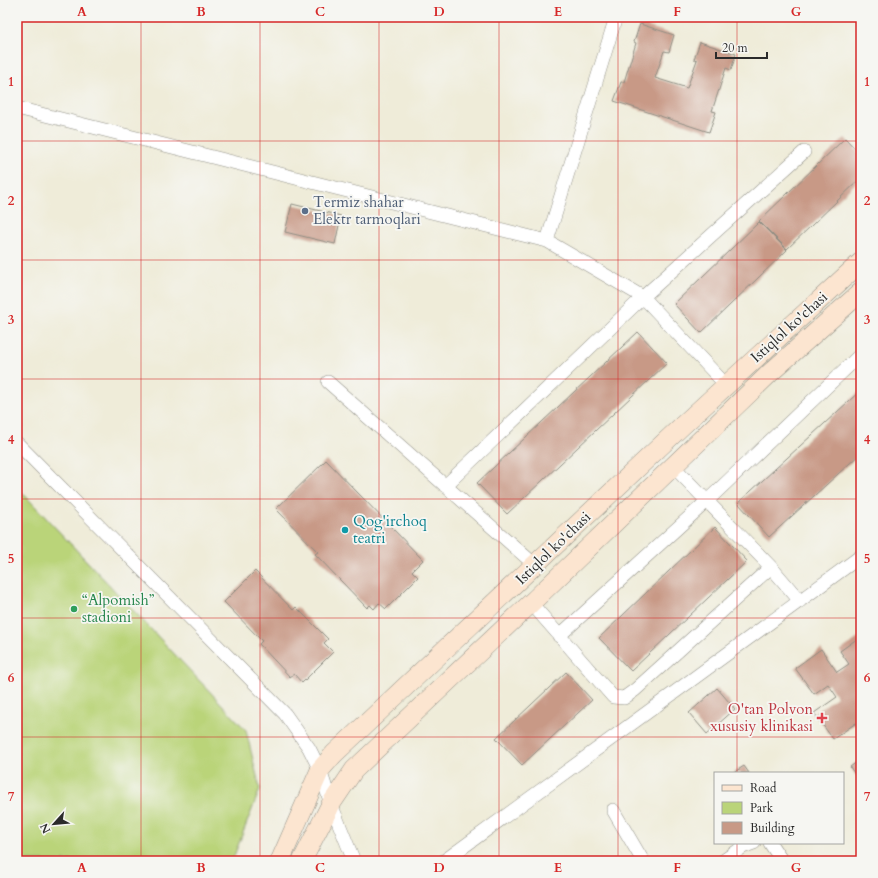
<svg xmlns="http://www.w3.org/2000/svg" width="878" height="878" font-family="Cardo,serif">
	<style>
		.green { fill: #bad479; stroke: #728052 }
		.building { fill: #c89986 }
		.lines { fill: none; stroke-linecap: round; stroke-linejoin: round }
		.street-casing { stroke: #8d8c82; stroke-width: 14 }
		.secondary-casing { stroke: #8d8c82; stroke-width: 20 }
		.street { stroke: #fff; stroke-width: 13 }
		.secondary { stroke: #fce5d0; stroke-width: 19 }
		.grid { fill: none; stroke: #d62828; stroke-width: 1; stroke-opacity: 0.55 }
		.service-dot { fill: #5c6f8a; stroke: #f6f6f2; stroke-width: 1.5 }
		.culture-dot { fill: #0f9aa8; stroke: #f6f6f2; stroke-width: 1.5 }
		.leisure-dot { fill: #2e9e5b; stroke: #f6f6f2; stroke-width: 1.5 }
		.health-dot { fill: #e0444e; stroke: #f6f6f2; stroke-width: 1.5 }
		.labels { text-anchor: middle; stroke-width: 3.5; stroke-linejoin: round; paint-order: stroke }
		.service-label { font-size: 15px; fill: #4e5e75; stroke: #f6f6f2; text-anchor: start }
		.street-label { font-size: 15px; fill: #2b2b2b; stroke: #f6f6f2 }
		.culture-label { font-size: 15px; fill: #0d838f; stroke: #f6f6f2; text-anchor: start }
		.leisure-label { font-size: 15px; fill: #27864d; stroke: #f6f6f2; text-anchor: start }
		.health-label { font-size: 15px; fill: #be3a42; stroke: #f6f6f2; text-anchor: end }
		.neatline { fill: none; stroke: #d62828; stroke-width: 1.5 }
		.grid-label { font-size: 13px; text-anchor: middle; font-weight: bold; fill: #d62828 }
	</style>
	<rect width="100%" height="100%" fill="#f6f6f2"/>
	<filter id="ink" filterUnits="userSpaceOnUse"><feTurbulence type="fractalNoise" baseFrequency=".025" numOctaves="2"/><feDisplacementMap in="SourceGraphic" scale="8" xChannelSelector="R" yChannelSelector="G"/><feConvolveMatrix kernelMatrix="1 2 1 2 8 2 1 2 1" color-interpolation-filters="sRGB"/></filter>
	<filter id="wash" filterUnits="userSpaceOnUse"><feTurbulence type="fractalNoise" baseFrequency=".012" numOctaves="4" result="noise"/><feDisplacementMap in="SourceGraphic" scale="16" xChannelSelector="R" yChannelSelector="G"/><feGaussianBlur stdDeviation="0.9" result="paint"/><feColorMatrix in="noise" values="0 0 0 0 0 0 0 0 0 0 0 0 0 0 0 0 0 1.4 0 .05"/><feComposite in="paint" operator="in"/></filter>
	<g filter="url(#wash)">
		<rect width="100%" height="100%" fill="#efecd9"/>
		<path class="green" d="M17,487L246,730L260,789L232,861H17Z"/>
		<g id="blocks">
			<path class="building" d="M640,24L674,35L669,52L664,51L655,78L687,88L697,60L694,59L700,42L736,54L731,70L726,68L712,111L716,112L709,132L614,101L621,82H624L636,43L634,42Z
				M845,138L861,155V178L787,249L759,221Z
				M292,204L341,216L335,244L285,232Z
				M759,222L787,250L701,333L674,304Z
				M638,332L667,363L507,514L477,483Z
				M861,390V453L769,537L738,503Z
				M326,460L423,560L412,571L418,577L386,609L379,603L374,609L370,605L367,608L315,554L318,552L276,509Z
				M715,527L747,561L631,671L599,638Z
				M255,571L293,610L296,607L328,639L324,643L333,652L302,683L294,674L290,677L259,644L262,641L224,602Z
				M861,636V676H860L861,678V730L856,723L833,739L814,713L837,697L828,684L814,694L795,668L821,649L837,672L849,664L840,651Z
				M566,672L592,700L522,765L496,738Z
				M717,688L735,709L707,734L689,713Z
				M861,759V783L850,767Z
				M744,766L749,773H733Z"/>
		</g>
	</g>
	<g filter="url(#ink)">
		<use href="#blocks" fill-opacity="0" stroke="#8d8c82" stroke-width="1"/>
		<g class="lines">
			<g class="street-casing">
				<path id="street" d="M17,108L547,241L643,297L726,385
					M547,241L616,17
					M328,382L535,565
					M17,443L285,714L309,748L320,770L331,804L354,861
					M673,466L771,567L800,601
					M445,486L643,297L804,152
					M531,603L613,697L624,698L635,690L771,567
					M559,636L707,501L861,354
					M613,810L643,861
					M770,843L782,861
					M444,861L861,556
					M723,861L743,847L754,843"/>
			</g>
			<g class="secondary-casing">
				<path id="secondary" d="M280,861L320,770L334,754L684,424L861,262
					M302,861L331,804L354,770L531,603L770,373L861,292"/>
			</g>
			<use href="#street" class="street"/>
			<use href="#secondary" class="secondary"/>
		</g>
	</g>
	<path class="grid" d="M141,17V861M260,17V861M379,17V861M499,17V861M618,17V861M737,17V773M17,141H861M17,260H861M17,379H861M17,499H861M17,618H861M17,737H861M737,843V861"/>
	<circle class="service-dot" cx="305" cy="211" r="4"/>
	<circle class="culture-dot" cx="345" cy="530" r="4"/>
	<circle class="leisure-dot" cx="74" cy="609" r="4"/>
	<path class="health-dot" d="M820 712h4v4h4v4h-4v4h-4v-4h-4v-4h4z"/>
	<g class="labels">
		<g class="service-label">
			<text x="313" y="207">Termiz shahar<tspan x="313" dy="17">Elektr tarmoqlari</tspan></text>
		</g>
		<g class="street-label">
			<text transform="translate(789 327) rotate(-42)" y="5">Istiqlol ko'chasi</text>
			<text transform="translate(553 548) rotate(-44)" y="5">Istiqlol ko'chasi</text>
		</g>
		<g class="culture-label">
			<text x="353" y="526">Qog'irchoq<tspan x="353" dy="17">teatri</tspan></text>
		</g>
		<g class="leisure-label">
			<text x="82" y="605">“Alpomish”<tspan x="82" dy="17">stadioni</tspan></text>
		</g>
		<g class="health-label">
			<text x="813" y="714">O'tan Polvon<tspan x="813" dy="17">xususiy klinikasi</tspan></text>
		</g>
	</g>
	<rect width="878" height="878" fill="none" stroke="#f6f6f2" stroke-width="44"/>
	<rect x="714" y="772" width="130" height="72" fill="#f6f6f2" stroke="#a5a5a2"/>
	<rect x="722" y="785" width="20" height="6" fill="#fce5d0" stroke="#a5a5a2"/>
	<text x="750" y="792" font-size="12" fill="#2b2b2b">Road</text>
	<rect x="722" y="802" width="20" height="12" fill="#bad479" stroke="#a5a5a2"/>
	<text x="750" y="812" font-size="12" fill="#2b2b2b">Park</text>
	<rect x="722" y="822" width="20" height="12" fill="#c89986" stroke="#a5a5a2"/>
	<text x="750" y="832" font-size="12" fill="#2b2b2b">Building</text>
	<g transform="translate(54 824) rotate(243)" stroke="#f6f6f2" stroke-width="3" paint-order="stroke">
	<path d="M0-3L7 15L0 10L-7 15Z" fill="#2b2b2b"/>
	<text y="-6" font-size="11" font-weight="bold" text-anchor="middle" fill="#2b2b2b">N</text>
	</g>
	<path d="M716 52v6h51v-6" fill="none" stroke="#2b2b2b" stroke-width="2"/>
	<text x="722" y="52" font-size="12" fill="#2b2b2b" stroke="#f6f6f2" stroke-width="3" paint-order="stroke">20 m</text>
	<rect x="22" y="22" width="834" height="834" class="neatline"/>
	<g class="grid-label">
		<text x="82" y="16">A</text>
		<text x="201" y="16">B</text>
		<text x="320" y="16">C</text>
		<text x="439" y="16">D</text>
		<text x="558" y="16">E</text>
		<text x="677" y="16">F</text>
		<text x="796" y="16">G</text>
		<text x="11" y="86">1</text>
		<text x="867" y="86">1</text>
		<text x="11" y="205">2</text>
		<text x="867" y="205">2</text>
		<text x="11" y="324">3</text>
		<text x="867" y="324">3</text>
		<text x="11" y="444">4</text>
		<text x="867" y="444">4</text>
		<text x="11" y="563">5</text>
		<text x="867" y="563">5</text>
		<text x="11" y="682">6</text>
		<text x="867" y="682">6</text>
		<text x="11" y="801">7</text>
		<text x="867" y="801">7</text>
		<text x="82" y="872">A</text>
		<text x="201" y="872">B</text>
		<text x="320" y="872">C</text>
		<text x="439" y="872">D</text>
		<text x="558" y="872">E</text>
		<text x="677" y="872">F</text>
		<text x="796" y="872">G</text>
	</g>
</svg>
